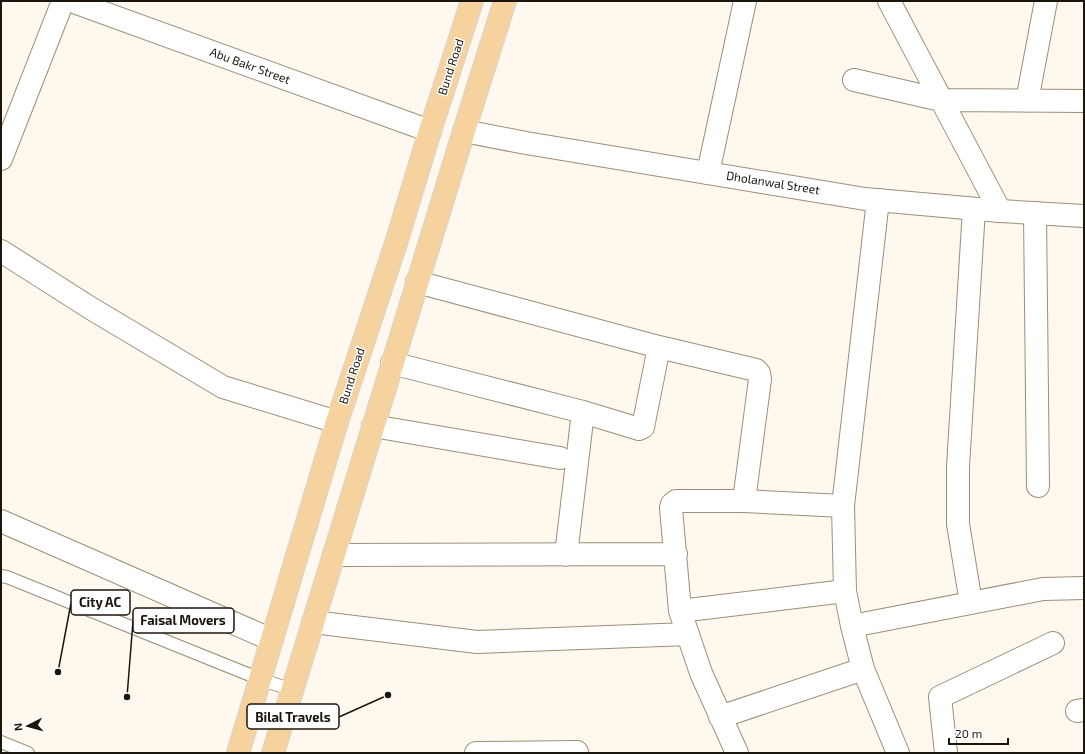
<svg xmlns="http://www.w3.org/2000/svg" width="1085" height="754" font-family="'Exo 2',sans-serif">
	<style>
		.lines { fill: none; stroke-linecap: round; stroke-linejoin: round }
		.service-casing { stroke: #9b8f77; stroke-width: 14 }
		.minor-casing { stroke: #9b8f77; stroke-width: 24 }
		.tertiary-casing { stroke: #9b8f77; stroke-width: 24 }
		.primary-casing { stroke: #d6d5d3; stroke-width: 24 }
		.service { stroke: #fff; stroke-width: 12 }
		.minor { stroke: #fff; stroke-width: 22 }
		.tertiary { stroke: #fff; stroke-width: 22 }
		.primary { stroke: #f5d29e; stroke-width: 22 }
		.labels { text-anchor: middle; stroke-width: 3; stroke-linejoin: round; paint-order: stroke }
		.street-label { font-size: 12px; fill: #1b160d; stroke: #fff }
		.leader { fill: none; stroke: #1b160d; stroke-width: 1.5 }
		.callout-dot { fill: #1b160d; stroke: #fff; stroke-width: 1.5 }
		.callout { fill: #fff; stroke: #1b160d; stroke-width: 1.5 }
		.callout-label { font-size: 13px; text-anchor: middle; font-weight: bold; fill: #1b160d }
	</style>
	<rect width="100%" height="100%" fill="#fef8ee"/>
	<g class="lines">
		<g class="service-casing">
			<path id="service" d="M1,576L7,577L260,679L292,690
				M1,742L28,753"/>
		</g>
		<g class="minor-casing">
			<path id="minor" d="M889,1L1000,211
				M854,80L941,100L1084,101
				M1027,101L1046,1
				M1,159L63,1
				M708,173L745,1
				M1035,213L1038,486
				M1,251L92,309L223,387L337,422
				M417,282L659,347L756,370L759,373L760,379L744,501
				M392,363L583,412L639,429L643,427L659,347
				M373,426L560,458
				M1,521L272,640
				M334,555L676,554
				M566,555L583,412
				M971,603L958,524V466L974,209
				M680,611L845,591
				M313,622L477,642L688,634
				M852,626L845,591L843,506L878,200
				M1077,711L1084,710
				M720,717L863,669
				M476,753L577,752
				M737,753L701,673L680,611L671,508L672,504L676,501H744L843,506
				M898,753L863,669L852,626L1043,589L1084,588
				M946,753L940,697L1053,643"/>
		</g>
		<g class="tertiary-casing">
			<path id="tertiary" d="M71,1L430,131
				M464,131L526,143L865,199L1000,211L1084,216"/>
		</g>
		<g class="primary-casing">
			<path id="primary" d="M238,753L337,422L397,240L430,131L472,1
				M273,753L464,131L505,1"/>
		</g>
		<use href="#service" class="service"/>
		<use href="#minor" class="minor"/>
		<use href="#tertiary" class="tertiary"/>
		<use href="#primary" class="primary"/>
	</g>
	<g class="labels">
		<g class="street-label">
			<text transform="translate(250 66) rotate(20)" y="4">Abu Bakr Street</text>
			<text transform="translate(451 67) rotate(-72)" y="4">Bund Road</text>
			<text transform="translate(773 183) rotate(9)" y="4">Dholanwal Street</text>
			<text transform="translate(352 376) rotate(-72)" y="4">Bund Road</text>
		</g>
	</g>
	<path class="leader" d="M58 672L71 603M127 697L133 621M388 695L339 717"/>
	<g class="callout-dot">
		<circle cx="58" cy="672" r="4"/>
		<circle cx="127" cy="697" r="4"/>
		<circle cx="388" cy="695" r="4"/>
	</g>
	<g class="callout">
		<rect x="71" y="590" width="59" height="25" rx="4"/>
		<rect x="133" y="608" width="101" height="25" rx="4"/>
		<rect x="247" y="704" width="92" height="25" rx="4"/>
	</g>
	<g class="callout-label">
		<text x="100" y="607">City AC</text>
		<text x="183" y="625">Faisal Movers</text>
		<text x="293" y="722">Bilal Travels</text>
	</g>
	<rect width="1085" height="754" fill="none" stroke="#1b160d" stroke-width="4"/>
	<g transform="translate(28 726) rotate(264)" stroke="#ffffff" stroke-width="3" paint-order="stroke">
	<path d="M0-3L7 15L0 10L-7 15Z" fill="#1b160d"/>
	<text y="-6" font-size="11" font-weight="bold" text-anchor="middle" fill="#1b160d">N</text>
	</g>
	<path d="M949 738v6h59v-6" fill="none" stroke="#1b160d" stroke-width="2"/>
	<text x="955" y="738" font-size="12" fill="#1b160d" stroke="#ffffff" stroke-width="3" paint-order="stroke">20 m</text>
</svg>
